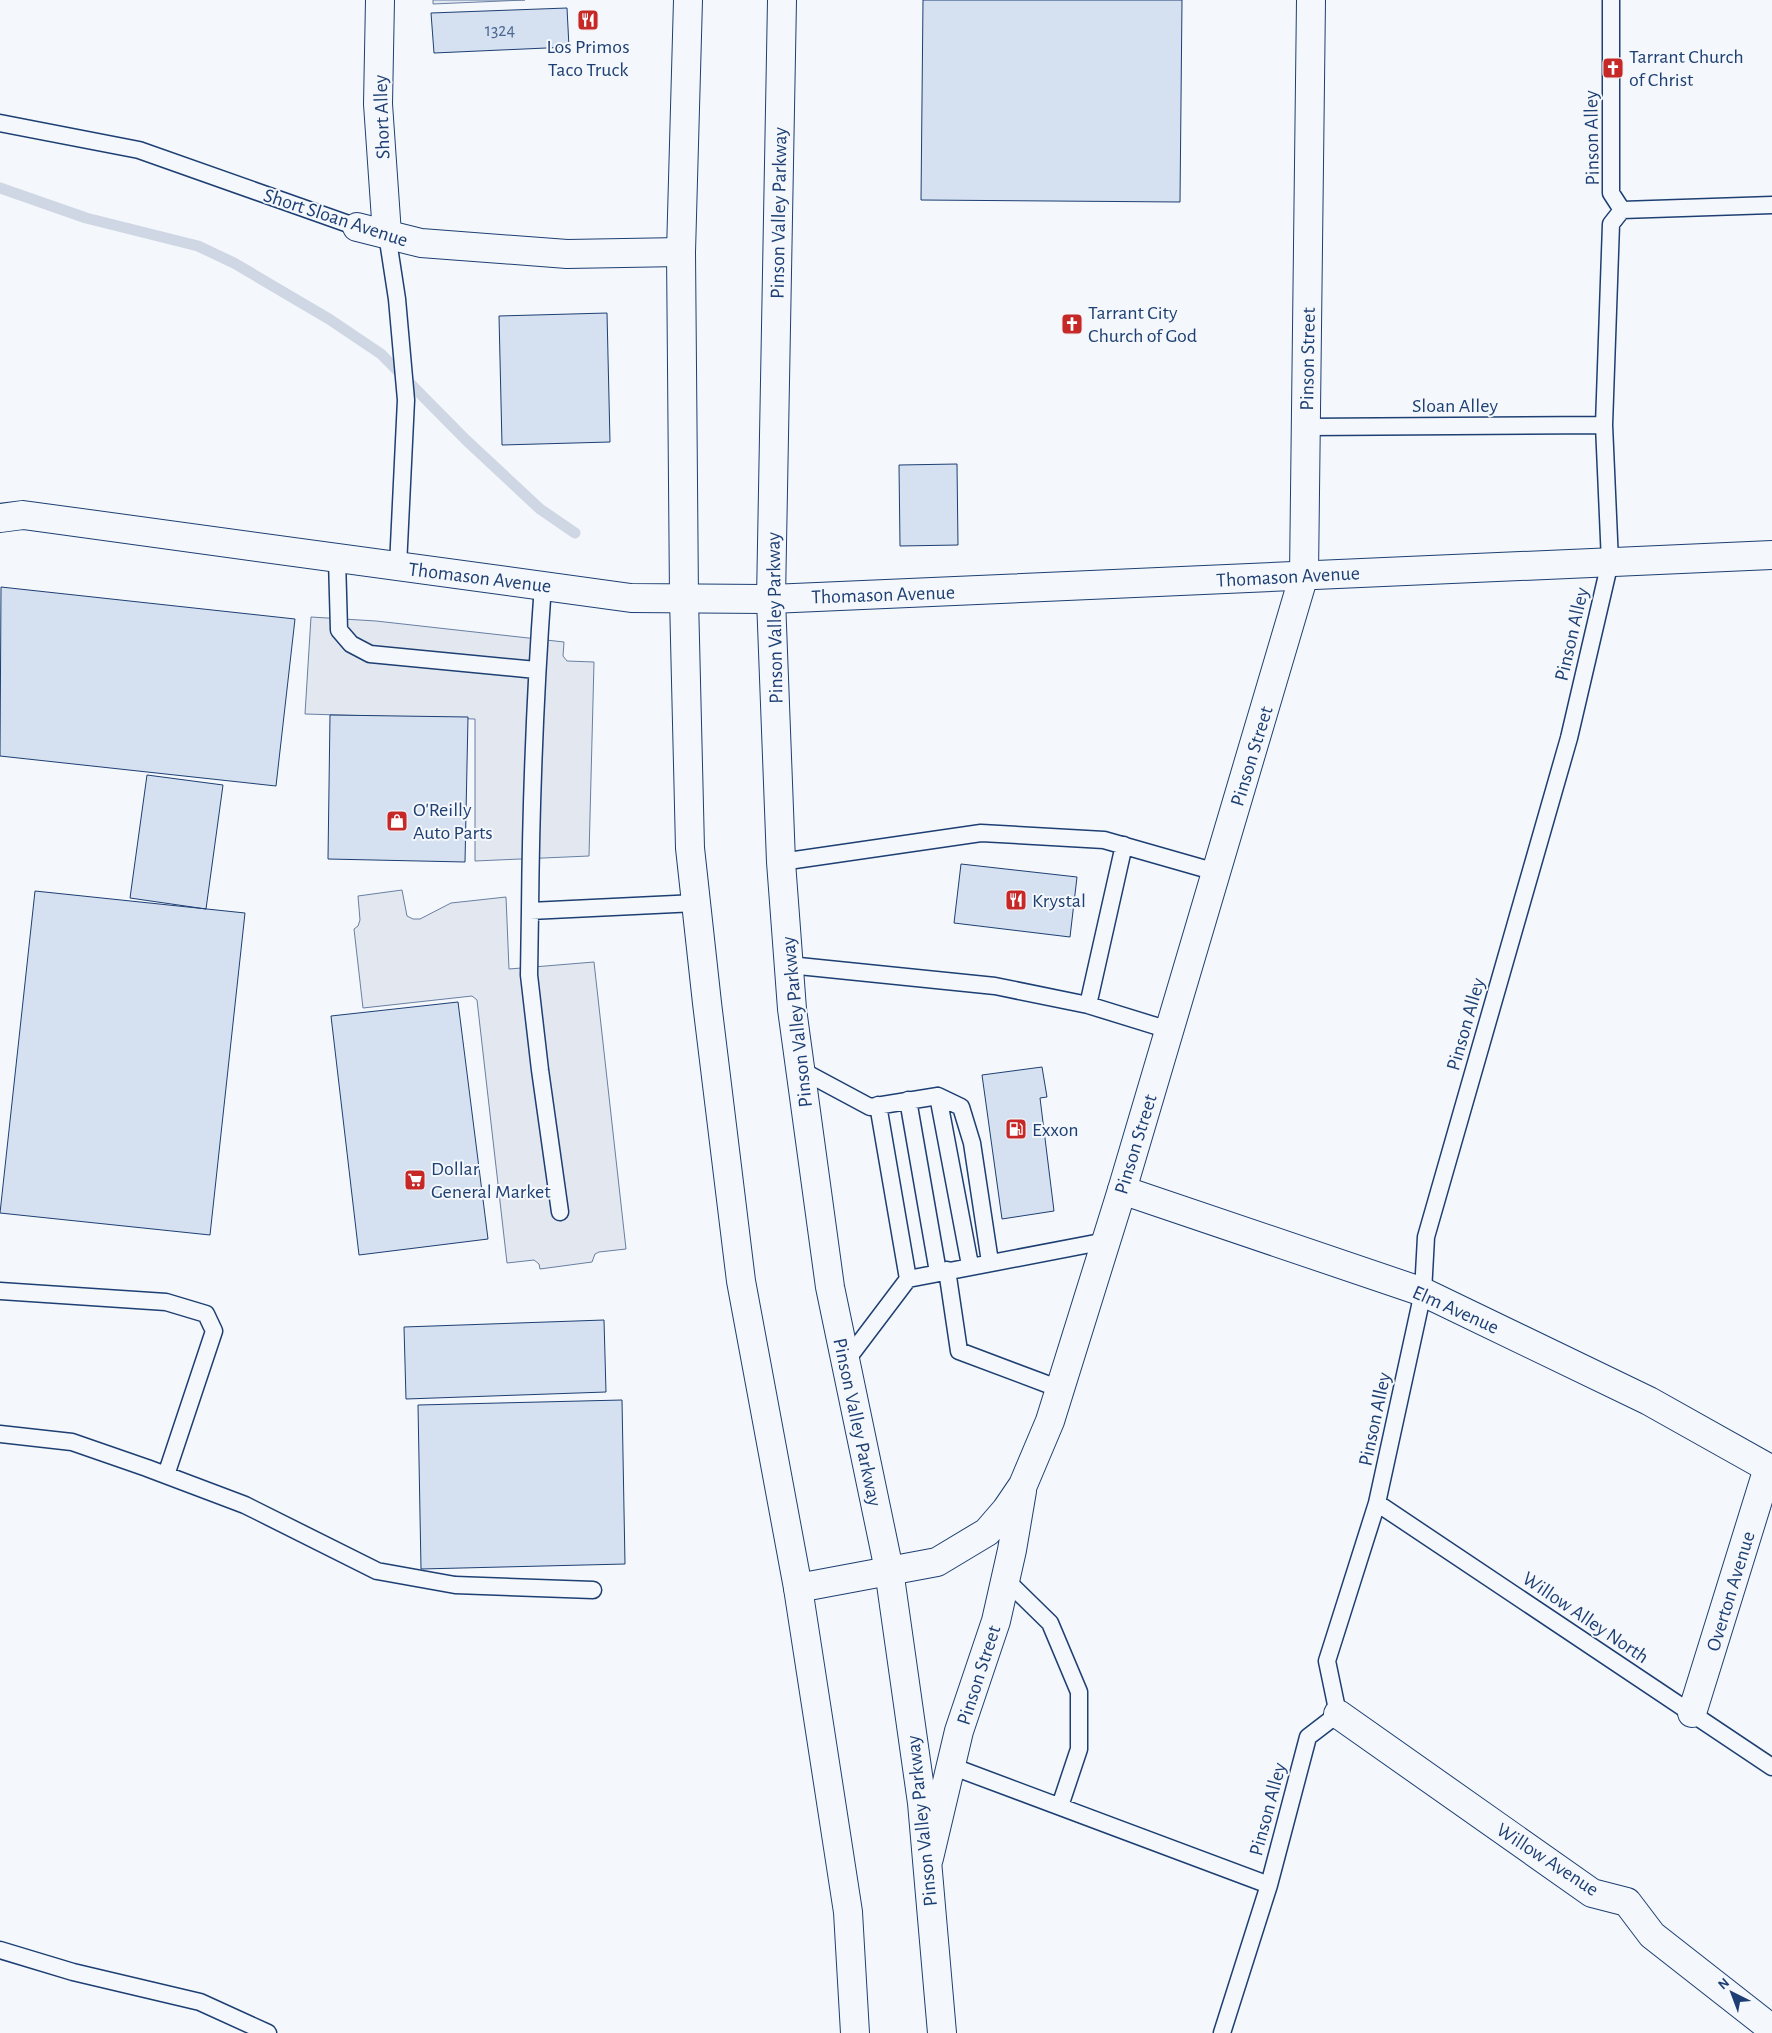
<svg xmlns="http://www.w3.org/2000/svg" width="1772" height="2033" font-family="'Alegreya Sans',sans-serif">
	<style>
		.parking { fill: #e3e8f0; stroke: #687fa3 }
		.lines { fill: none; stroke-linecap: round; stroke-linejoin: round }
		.stream { stroke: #cfd7e4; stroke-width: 11 }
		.building { fill: #d5e0f0; stroke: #1d3f73 }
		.lane-casing { stroke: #1d3f73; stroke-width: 19 }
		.street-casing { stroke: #1d3f73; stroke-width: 30 }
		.secondary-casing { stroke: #1d3f73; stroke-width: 30 }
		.primary-casing { stroke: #1d3f73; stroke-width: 30 }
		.lane { stroke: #f4f7fb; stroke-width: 16 }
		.street { stroke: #f4f7fb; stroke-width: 28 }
		.secondary { stroke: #f4f7fb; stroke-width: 28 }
		.primary { stroke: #f4f7fb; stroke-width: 28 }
		.labels { text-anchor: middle; stroke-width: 4; stroke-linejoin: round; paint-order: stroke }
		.number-label { font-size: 18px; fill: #4b6792 }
		.poi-label { font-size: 20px; fill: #1d3f73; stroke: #f4f7fb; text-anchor: start }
		.street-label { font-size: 20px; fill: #1d3f73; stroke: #f4f7fb }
	</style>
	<rect width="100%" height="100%" fill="#f4f7fb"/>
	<path class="parking" d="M433,0H525L433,4Z
		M311,617L376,621L564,642L563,656L567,661L594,662L589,856L475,861V719L305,714Z
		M402,890L407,916L413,919H420L451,903L506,897L509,969L594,962L626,1249L599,1252L595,1254L592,1262L540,1269L539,1264L534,1260L507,1263L477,1000L472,996L363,1008L354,929L358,926L360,920L358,896Z"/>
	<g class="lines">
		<path class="stream" d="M0,188L86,218L198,246L234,263L329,319L381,354L466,440L540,509L575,533"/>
	</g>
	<path class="building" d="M923,0H1182L1180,202L921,200Z
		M567,8L569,47L434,53L431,13Z
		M607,313L610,442L502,445L499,316Z
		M957,464L958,545L900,546L899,465Z
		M1,587L295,619L276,786L0,756Z
		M330,715L468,717L465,862L328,859Z
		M147,775L223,785L206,909L130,898Z
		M961,864L1077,877L1070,937L954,923Z
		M35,891L245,913L210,1235L0,1213Z
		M458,1002L488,1239L359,1255L331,1016Z
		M1042,1067L1047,1097L1040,1098L1054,1211L1002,1219L982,1075Z
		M604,1320L606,1392L406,1399L404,1327Z
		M622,1400L625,1564L421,1569L418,1405Z"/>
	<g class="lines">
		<g class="lane-casing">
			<path id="lane" d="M1611,0V193L1622,210
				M0,123L139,150L357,227
				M1622,210L1772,205
				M387,234L397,299L406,400L398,566
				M1306,427L1604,425
				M337,559L339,630L351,644L370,654L536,670
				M781,862L981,833L1104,840L1216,872
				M530,911C531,802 535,694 543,585
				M789,965L995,986L1088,1005L1169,1030
				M1088,1005L1124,845
				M801,1070L870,1107L938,1096L961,1107L972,1143L990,1262
				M938,1096L970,1265
				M908,1100L938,1272
				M878,1105L908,1279
				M560,1212L540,1070L529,975L530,911L696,903
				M947,1270L959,1351L1060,1389
				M0,1291L166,1302L206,1314L214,1331L166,1475
				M846,1361L908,1279L1106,1241
				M0,1434L72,1442L147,1468L245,1505L377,1571L455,1585L593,1590
				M1377,1503L1772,1767
				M1005,1579L1050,1623L1079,1692V1749L1060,1806
				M951,1766L1269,1885
				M0,1950L73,1972L200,2002L268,2033
				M1222,2033L1269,1885L1308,1737L1338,1714L1327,1661L1377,1503L1423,1292L1426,1237L1569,738L1610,562L1604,425L1611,224L1622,210"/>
		</g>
		<g class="street-casing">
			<path id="street" d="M380,0L378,104L387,234
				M357,227L421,243L567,254L681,252
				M0,518L23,515L631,598L771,599L1772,555
				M1122,1190L1423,1292L1649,1401L1772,1470
				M1692,1713L1768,1468
				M1338,1714L1592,1893L1627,1902L1652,1935L1772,2029"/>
		</g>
		<g class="secondary-casing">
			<path id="secondary" d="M798,1588L937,1562L987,1532L1006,1510L1023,1485L1050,1421L1122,1190L1304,575L1311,0
				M929,1858L959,1731L996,1621L1012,1550L1022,1491"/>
		</g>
		<g class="primary-casing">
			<path id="primary" d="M688,0L681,252L684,598L690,848L707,1003L741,1281L798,1588L848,1912L855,2033
				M782,0L771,599L781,862L792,1009L830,1287L889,1570L922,1803L942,2033"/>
		</g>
		<use href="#lane" class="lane"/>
		<use href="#street" class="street"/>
		<use href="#secondary" class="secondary"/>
		<use href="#primary" class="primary"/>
	</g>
	<defs>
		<g id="restaurant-square" transform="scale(1.125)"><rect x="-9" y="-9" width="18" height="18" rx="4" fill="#c62828" stroke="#f4f7fb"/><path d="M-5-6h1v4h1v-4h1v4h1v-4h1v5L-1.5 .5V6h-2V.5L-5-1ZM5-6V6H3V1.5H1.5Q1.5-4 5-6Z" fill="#fff"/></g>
		<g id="church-square" transform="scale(1.125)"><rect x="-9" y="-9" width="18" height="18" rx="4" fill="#c62828" stroke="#f4f7fb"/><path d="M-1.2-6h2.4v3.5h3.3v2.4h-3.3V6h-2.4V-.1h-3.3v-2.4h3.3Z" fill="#fff"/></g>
		<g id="shop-square" transform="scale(1.125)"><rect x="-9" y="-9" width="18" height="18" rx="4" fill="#c62828" stroke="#f4f7fb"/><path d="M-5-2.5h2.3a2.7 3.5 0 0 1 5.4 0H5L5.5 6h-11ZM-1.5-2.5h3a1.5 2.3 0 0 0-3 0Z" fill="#fff"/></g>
		<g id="fuel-square" transform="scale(1.125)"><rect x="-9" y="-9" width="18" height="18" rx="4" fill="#c62828" stroke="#f4f7fb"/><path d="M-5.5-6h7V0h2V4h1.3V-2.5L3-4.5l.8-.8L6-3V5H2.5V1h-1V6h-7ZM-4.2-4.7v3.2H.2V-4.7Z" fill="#fff"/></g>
		<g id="supermarket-square" transform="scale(1.125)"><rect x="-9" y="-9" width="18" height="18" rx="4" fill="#c62828" stroke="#f4f7fb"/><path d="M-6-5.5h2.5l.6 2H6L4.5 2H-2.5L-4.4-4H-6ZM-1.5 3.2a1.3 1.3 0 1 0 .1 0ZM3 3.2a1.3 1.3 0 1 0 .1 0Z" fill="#fff"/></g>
	</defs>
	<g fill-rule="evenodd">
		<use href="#restaurant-square" x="588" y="20"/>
		<use href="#church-square" x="1613" y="68"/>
		<use href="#church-square" x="1072" y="324"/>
		<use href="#shop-square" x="397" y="821"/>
		<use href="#restaurant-square" x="1016" y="900"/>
		<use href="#fuel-square" x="1016" y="1129"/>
		<use href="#supermarket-square" x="415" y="1180"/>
	</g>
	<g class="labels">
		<g class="number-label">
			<text x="500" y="36">1324</text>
		</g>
		<g class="poi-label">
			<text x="588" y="53" text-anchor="middle">Los Primos<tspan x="588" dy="23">Taco Truck</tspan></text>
			<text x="1629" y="63">Tarrant Church<tspan x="1629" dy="23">of Christ</tspan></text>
			<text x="1088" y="319">Tarrant City<tspan x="1088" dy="23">Church of God</tspan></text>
			<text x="413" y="816">O'Reilly<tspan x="413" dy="23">Auto Parts</tspan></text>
			<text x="1032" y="907">Krystal</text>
			<text x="1032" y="1136">Exxon</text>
			<text x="431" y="1175">Dollar<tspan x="431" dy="23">General Market</tspan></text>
		</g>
		<g class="street-label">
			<text transform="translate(381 117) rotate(-92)" y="7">Short Alley</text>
			<text transform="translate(1591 138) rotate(-91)" y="7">Pinson Alley</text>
			<text transform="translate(778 213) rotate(-89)" y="7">Pinson Valley Parkway</text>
			<text transform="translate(336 217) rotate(18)" y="7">Short Sloan Avenue</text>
			<text transform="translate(1307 359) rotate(-89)" y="7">Pinson Street</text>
			<text x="1455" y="412">Sloan Alley</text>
			<text transform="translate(1288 576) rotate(-3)" y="7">Thomason Avenue</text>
			<text transform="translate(480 577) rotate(7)" y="7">Thomason Avenue</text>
			<text transform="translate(883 594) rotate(-2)" y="7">Thomason Avenue</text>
			<text transform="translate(774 618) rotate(-91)" y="7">Pinson Valley Parkway</text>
			<text transform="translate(1571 634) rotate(-77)" y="7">Pinson Alley</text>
			<text transform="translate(1251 756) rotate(-73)" y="7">Pinson Street</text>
			<text transform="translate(796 1022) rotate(-96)" y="7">Pinson Valley Parkway</text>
			<text transform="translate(1465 1024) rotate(-74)" y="7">Pinson Alley</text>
			<text transform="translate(1135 1144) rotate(-73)" y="7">Pinson Street</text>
			<text transform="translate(1456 1309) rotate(24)" y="7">Elm Avenue</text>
			<text transform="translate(1374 1419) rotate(-78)" y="7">Pinson Alley</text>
			<text transform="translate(858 1422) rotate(78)" y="7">Pinson Valley Parkway</text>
			<text transform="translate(1730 1591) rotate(-73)" y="7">Overton Avenue</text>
			<text transform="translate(1586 1617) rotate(34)" y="7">Willow Alley North</text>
			<text transform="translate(978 1675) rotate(-72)" y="7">Pinson Street</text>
			<text transform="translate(1267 1809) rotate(-75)" y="7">Pinson Alley</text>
			<text transform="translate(921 1821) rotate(-96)" y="7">Pinson Valley Parkway</text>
			<text transform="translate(1548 1859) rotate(33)" y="7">Willow Avenue</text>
		</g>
	</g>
	<g transform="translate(1732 1993) rotate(318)" stroke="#f4f7fb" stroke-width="4" paint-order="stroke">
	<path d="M0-4L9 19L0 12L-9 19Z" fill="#1d3f73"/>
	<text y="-8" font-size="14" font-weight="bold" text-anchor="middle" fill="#1d3f73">N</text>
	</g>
</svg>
